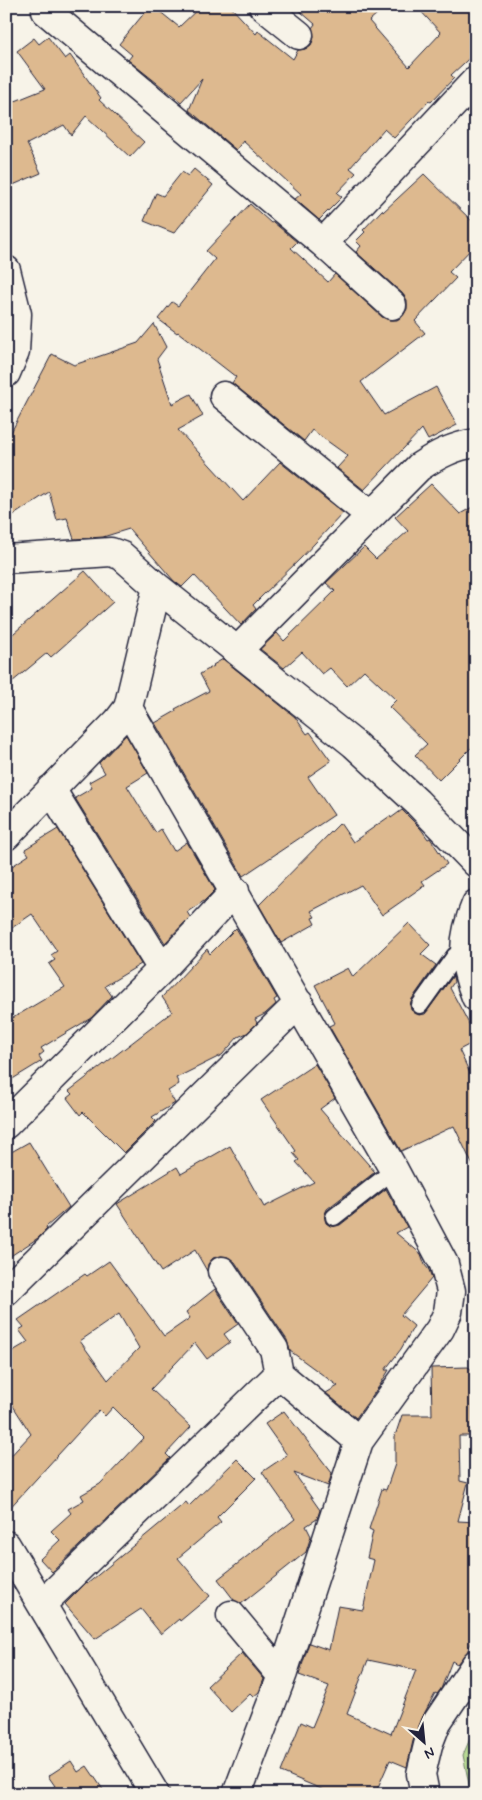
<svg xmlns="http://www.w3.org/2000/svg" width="482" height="1800" font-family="Mynerve,sans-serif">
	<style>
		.forest { fill: url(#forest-firs); stroke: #6d7e67 }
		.building { fill: #ddb98f; stroke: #22223b; fill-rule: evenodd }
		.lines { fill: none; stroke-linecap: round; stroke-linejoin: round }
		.lane-casing { stroke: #22223b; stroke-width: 20 }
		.street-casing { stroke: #22223b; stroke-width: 31 }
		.secondary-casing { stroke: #22223b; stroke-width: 31 }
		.lane { stroke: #f7f3e8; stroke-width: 16 }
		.street { stroke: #f7f3e8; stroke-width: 28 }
		.secondary { stroke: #f7f3e8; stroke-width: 28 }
	</style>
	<defs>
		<pattern id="forest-firs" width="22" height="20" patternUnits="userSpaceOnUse" patternTransform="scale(1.25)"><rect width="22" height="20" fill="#b8da93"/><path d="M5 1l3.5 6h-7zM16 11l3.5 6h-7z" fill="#9ebb80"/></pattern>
	</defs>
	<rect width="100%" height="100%" fill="#f7f3e8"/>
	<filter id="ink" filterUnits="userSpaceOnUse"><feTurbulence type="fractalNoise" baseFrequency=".02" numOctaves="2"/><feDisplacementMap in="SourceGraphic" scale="10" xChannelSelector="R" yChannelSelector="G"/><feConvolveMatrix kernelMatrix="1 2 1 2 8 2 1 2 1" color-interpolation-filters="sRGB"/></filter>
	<g filter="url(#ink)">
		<path class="forest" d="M476,1725V1794H471L463,1755Z"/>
		<path class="building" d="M150,6H153L179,27L201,6H230L256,34L258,31L293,59L298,50L305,49L311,45L314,37L312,28L315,24L294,6H386L369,21L409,67L441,33L416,6H476V52L451,75L454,78L431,102L429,101L394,138L384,129L350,168L356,173L337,193L342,197L319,220L295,199L301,194L243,141L236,150L189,110L202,79L181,102L128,60L132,55L119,44Z
			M48,37L65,59L70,55L101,98L99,100L144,142L130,157L86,116L71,135L64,125L27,144L41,173L13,185L6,173V100L8,104L45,89L17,51L34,38L39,44Z
			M194,169L213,185L174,233L144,221L156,193L163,196L182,172L188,176Z
			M424,174L476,225V244L449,272L456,278L415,321L425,333L361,382L384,415L436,387L457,425L428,440L422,429L364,490L337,468L348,456L312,430L304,441L232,383L236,377L178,332L177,333L158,319L172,302L178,306L215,259L206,251L250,204L271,223L273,222L297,242L291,248L328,282L335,274L382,317L389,320H397L403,316L407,309V300L402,293L356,252L361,246L356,241L365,232L363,230L382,210L383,212Z
			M154,324L166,347L157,359L172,404L191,394L203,416L178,430L243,501L280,462L343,513L301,558L262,596L253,605L256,609L241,625L194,575L182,587L174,581L129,529L103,537L74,539L67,518L57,520L49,492L6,520V442L52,354L74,365L138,343Z
			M431,484L460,514L476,505V743L439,780L415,755L427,744L389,707L396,700L364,670L347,686L330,668L322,674L302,652L284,668L260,649L277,633L284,641L335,591L326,583L364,547L376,559L408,531L395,517Z
			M85,571L113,602L51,657L47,653L6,687V640Z
			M223,659L295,717L307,734L310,732L331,761L308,777L334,815L243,876L155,723L176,711L175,709L209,691L200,674L214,666L213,665Z
			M126,735L148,773L127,786L156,833L161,829L174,851L187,842L215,890L204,901L187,912L190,917L165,943L75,798L92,788L89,782L105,773L99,763Z
			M402,810L421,829L428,839L430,838L447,864L422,881L425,885L382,915L361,885L311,911L315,917L312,918L315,924L281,943L259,905L340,823L353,842L390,816L391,818Z
			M58,829L141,964L105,986L112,996L91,1018L41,1048L44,1052L39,1056L42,1061L6,1083V1022L65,987L49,964L55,960L51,955L57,951L32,914L6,932V870L29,855L25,849Z
			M409,923L430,945L421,954L436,965L412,999L410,1005L411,1010L419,1015L425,1014L453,976L454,982L450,988L476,1037V1041L459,1050L476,1086V1172L454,1126L401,1151L329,1026L335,1023L315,985L348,968L353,977Z
			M236,928L277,998L274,1000L276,1004L265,1014L255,1019L257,1023L247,1033L238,1037L222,1055L176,1078L179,1084L168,1091L175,1103L152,1117L156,1121L124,1153L83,1112L80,1115L67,1098L72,1094L69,1091L172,1012L162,997L207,949L210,954Z
			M315,1064L335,1098L320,1109L375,1172L327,1209L325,1214L326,1223L331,1226L340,1225L386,1189L407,1227L396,1233L421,1254L425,1265L429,1270L432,1278L401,1315L414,1326L401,1349L385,1370H389L380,1385L356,1418L326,1393L338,1386L290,1351L287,1340L235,1262L228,1257L221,1256L213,1258L208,1264L207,1271L195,1250L161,1272L117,1204L177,1167L181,1174L230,1146L264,1207L314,1182L296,1162L299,1160L293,1153L296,1151L261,1100Z
			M29,1142L69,1207L46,1227L47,1229L38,1238L6,1259V1155Z
			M109,1261L164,1336L190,1318L186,1312L215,1289L238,1324L224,1334L230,1342L207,1359L195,1343L151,1389L191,1427L166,1454L170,1458L52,1572L40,1559L60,1540L51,1531L71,1513L68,1509L84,1500L81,1495L100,1484L144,1438L113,1407L105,1416L99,1410L6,1512V1461L31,1434L6,1395V1355L28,1342L19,1330L24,1327L18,1320L85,1274L87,1276ZM119,1314L139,1348L108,1380L80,1341Z
			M468,1367L476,1373V1396L472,1397L473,1436H459L460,1481L468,1483L458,1521L476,1522V1632L467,1652L457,1664L452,1661L441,1689L437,1694L435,1693L423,1716L413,1741L407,1767L390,1760L375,1794H333L281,1772L301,1722L312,1727L329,1686L299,1675L309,1643L329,1650L338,1606L363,1610L374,1560L367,1558L373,1531L369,1529L382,1489L386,1490L395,1464V1436L402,1415H432L431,1368ZM368,1660L416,1670L391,1734L347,1714Z
			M284,1411L332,1473L328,1486L294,1473L320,1510L317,1519L306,1526L311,1536L306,1552L241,1604L234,1600L218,1579L295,1519L262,1472L287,1455L265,1424Z
			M237,1459L256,1478L217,1517L221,1522L178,1558L210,1596L180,1621L179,1619L161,1634L141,1609L95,1639L65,1604L86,1583L87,1584L186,1502L189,1506Z
			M242,1653L264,1679L259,1692L253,1697L250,1694L231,1712L207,1686Z
			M71,1761L78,1772L87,1766L106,1794H43L55,1786L48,1776Z"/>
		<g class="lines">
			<g class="lane-casing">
				<path id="lane" d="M420,1005L455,956L465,948
					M334,1217L394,1170"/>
			</g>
			<g class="street-casing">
				<path id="street" d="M51,6L46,11L323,243L392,305
					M263,6L299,35
					M323,243L476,80
					M224,396L370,515
					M6,559L111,552L122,556L157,587L354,744L417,802L476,863
					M238,650L419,467C437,455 454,446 476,443
					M128,708L394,1170L444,1264L451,1291L448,1312L440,1329L359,1441L283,1673L237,1794
					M51,789L162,969
					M6,836L118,721L128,708L157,587
					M476,904C461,939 462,962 476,997
					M6,1124L162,969L235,891
					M222,1271L274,1349L279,1374
					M6,1291L299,1003
					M42,1604L279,1374L359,1441
					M231,1615L276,1669L283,1673
					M425,1794L421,1774L428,1745L437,1722L476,1664"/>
			</g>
			<g class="secondary-casing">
				<path id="secondary" d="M6,270L17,314L15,352L6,373
					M6,1545L155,1794"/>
			</g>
			<use href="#lane" class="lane"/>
			<use href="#street" class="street"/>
			<use href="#secondary" class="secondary"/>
		</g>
	</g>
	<rect width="482" height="1800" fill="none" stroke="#f7f3e8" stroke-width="25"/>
	<rect x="12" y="12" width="457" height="1775" fill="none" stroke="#22223b" stroke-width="2" filter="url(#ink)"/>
	<g transform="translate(424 1742) rotate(153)" stroke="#f7f3e8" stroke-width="4" paint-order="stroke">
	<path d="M0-4L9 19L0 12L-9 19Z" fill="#22223b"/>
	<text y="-8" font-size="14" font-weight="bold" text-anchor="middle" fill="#22223b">N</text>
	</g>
</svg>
